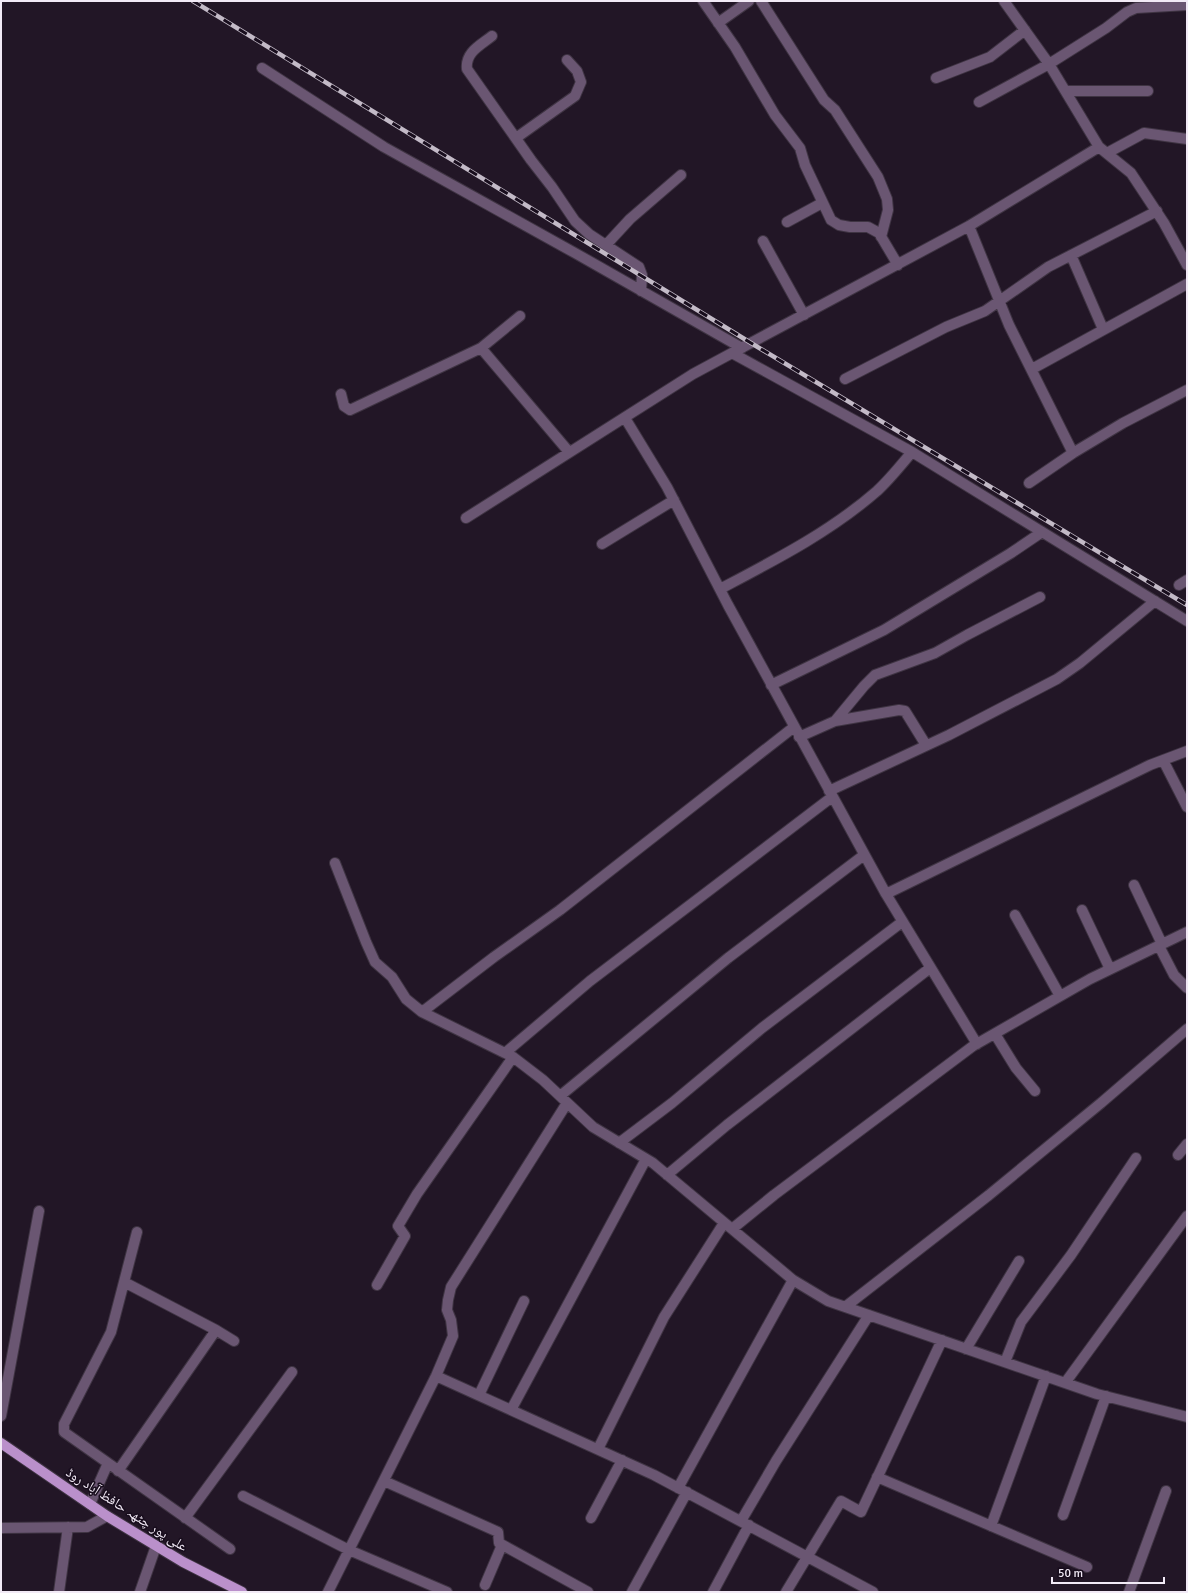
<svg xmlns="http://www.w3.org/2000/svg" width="1188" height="1593" font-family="Signika,'Noto Naskh Arabic',sans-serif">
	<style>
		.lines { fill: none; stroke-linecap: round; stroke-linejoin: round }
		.minor-casing { stroke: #3f3443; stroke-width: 12 }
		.major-casing { stroke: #3f3443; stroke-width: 12 }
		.minor { stroke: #6a5672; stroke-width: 10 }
		.major { stroke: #ba90cb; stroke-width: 10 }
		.rail-casing { stroke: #c3bac7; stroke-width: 4.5 }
		.rail { stroke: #180d1d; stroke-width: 3; stroke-dasharray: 9; stroke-linecap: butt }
		.labels { text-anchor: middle; stroke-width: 3; stroke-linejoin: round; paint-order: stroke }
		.street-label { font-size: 14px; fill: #f2eaf6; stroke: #180d1d }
	</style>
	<rect width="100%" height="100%" fill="#221626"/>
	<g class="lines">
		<g class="minor-casing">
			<path id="minor" d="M703,1L735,47L775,115L800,148L805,165L831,220L839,225L850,227H868L879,233L898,265
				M761,1L824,100L835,110L878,177L887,199L888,210L881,237
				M1004,1L1049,64L1099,147L1131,173L1164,223L1187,265
				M718,23L749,1
				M492,36C481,45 465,52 467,69L531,160L552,187L575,221L589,234L639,267L642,275L641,291
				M262,68L384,147L575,253L742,348
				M936,78L990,57L1025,30
				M1066,91H1148
				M979,102L1049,64L1106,28L1127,12L1136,8L1187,5
				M516,138L575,96L581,82L577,71L567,60
				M1099,147L969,226L732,353L912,452L1187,621
				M1107,153L1144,133L1187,139
				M787,222L822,203
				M969,226L1009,325L1073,453
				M763,241L804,315
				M606,245L630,219L681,175
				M1071,255L1103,329
				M481,348L569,452
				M1032,369L1187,284
				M845,379L946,327L985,311L1048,267L1157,211
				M341,394L344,406L350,410L481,348L520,316
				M625,418L667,487L728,605L886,894L977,1044
				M1029,483L1073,453L1123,423L1187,390
				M466,518L693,374L732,353
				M602,544L674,500
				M1179,585L1187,580
				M720,589C775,560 830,532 877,491C890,479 901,465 912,452
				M771,685L884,630L1011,553L1042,532
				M835,721L864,686L875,675L935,653L967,635L1040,597
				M799,737L835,721L899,710L905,711L926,745
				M1163,760L1187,807
				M829,791L949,735L1057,679L1080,663L1155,601
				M335,863L366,942L375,962L392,977L406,999L422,1012L513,1057L543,1080L593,1127L653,1163L793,1280L828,1301L1097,1394L1187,1417
				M1134,885L1162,944
				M886,894L1150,765L1187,751
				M1082,910L1110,969
				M1015,915L1060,996
				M1159,946L1174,975L1187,988
				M422,1012L494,957L560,910L794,727
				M995,1034L1016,1068L1035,1091
				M505,1053L590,981L832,797
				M560,1096L728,958L864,855
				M619,1143L672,1103L762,1028L902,922
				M1178,1155L1187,1144
				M667,1175L727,1125L930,968
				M732,1229L774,1195L973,1046L1090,979L1187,932
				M137,1232L111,1332L64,1424V1432L230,1549
				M124,1282L216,1330L234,1341
				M377,1285L405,1236L398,1226L417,1194L513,1057
				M845,1307L989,1195L1101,1103L1187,1029
				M966,1349L1019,1261
				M1005,1362L1021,1322L1071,1255L1136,1158
				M436,1376L654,1475L873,1592
				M1065,1383L1187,1216
				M479,1395L524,1301
				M511,1410L646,1159
				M1,1416L39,1211
				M598,1449L664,1317L724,1223
				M118,1471L216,1330
				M877,1477L1087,1567
				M384,1481L498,1532L499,1543L588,1592
				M678,1488L793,1280
				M243,1496L349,1550L447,1592
				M90,1504L108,1463
				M1063,1515L1106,1396
				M185,1518L292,1372
				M591,1518L622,1460
				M741,1521L776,1461L869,1315
				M991,1526L1046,1376
				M1,1528L87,1527L107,1516
				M485,1585L502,1545
				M59,1592L68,1527
				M140,1592L156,1546
				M328,1592L436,1376L453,1336L451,1320L447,1310L448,1300L451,1287L567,1103
				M632,1592L687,1492
				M713,1592L749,1525
				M786,1592L841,1501L861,1512L942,1340
				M1129,1592L1166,1491"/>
		</g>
		<g class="major-casing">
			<path id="major" d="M1,1443L107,1516L183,1562L242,1592"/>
		</g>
		<use href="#minor" class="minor"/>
		<use href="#major" class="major"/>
		<g class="rail-casing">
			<path id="rail" d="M193,1L751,343L1187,605"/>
		</g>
		<use href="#rail" class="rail"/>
	</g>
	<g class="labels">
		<g class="street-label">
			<text transform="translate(127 1509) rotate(33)" y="5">علی پور چٹھہ حافظ آباد روڈ</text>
		</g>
	</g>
	<rect width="1188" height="1593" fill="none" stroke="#f2eaf6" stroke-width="4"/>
	<path d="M1052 1577v6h112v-6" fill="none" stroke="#f2eaf6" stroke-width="2"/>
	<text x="1058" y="1577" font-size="12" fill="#f2eaf6" stroke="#180d1d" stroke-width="3" paint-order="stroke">50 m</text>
</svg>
